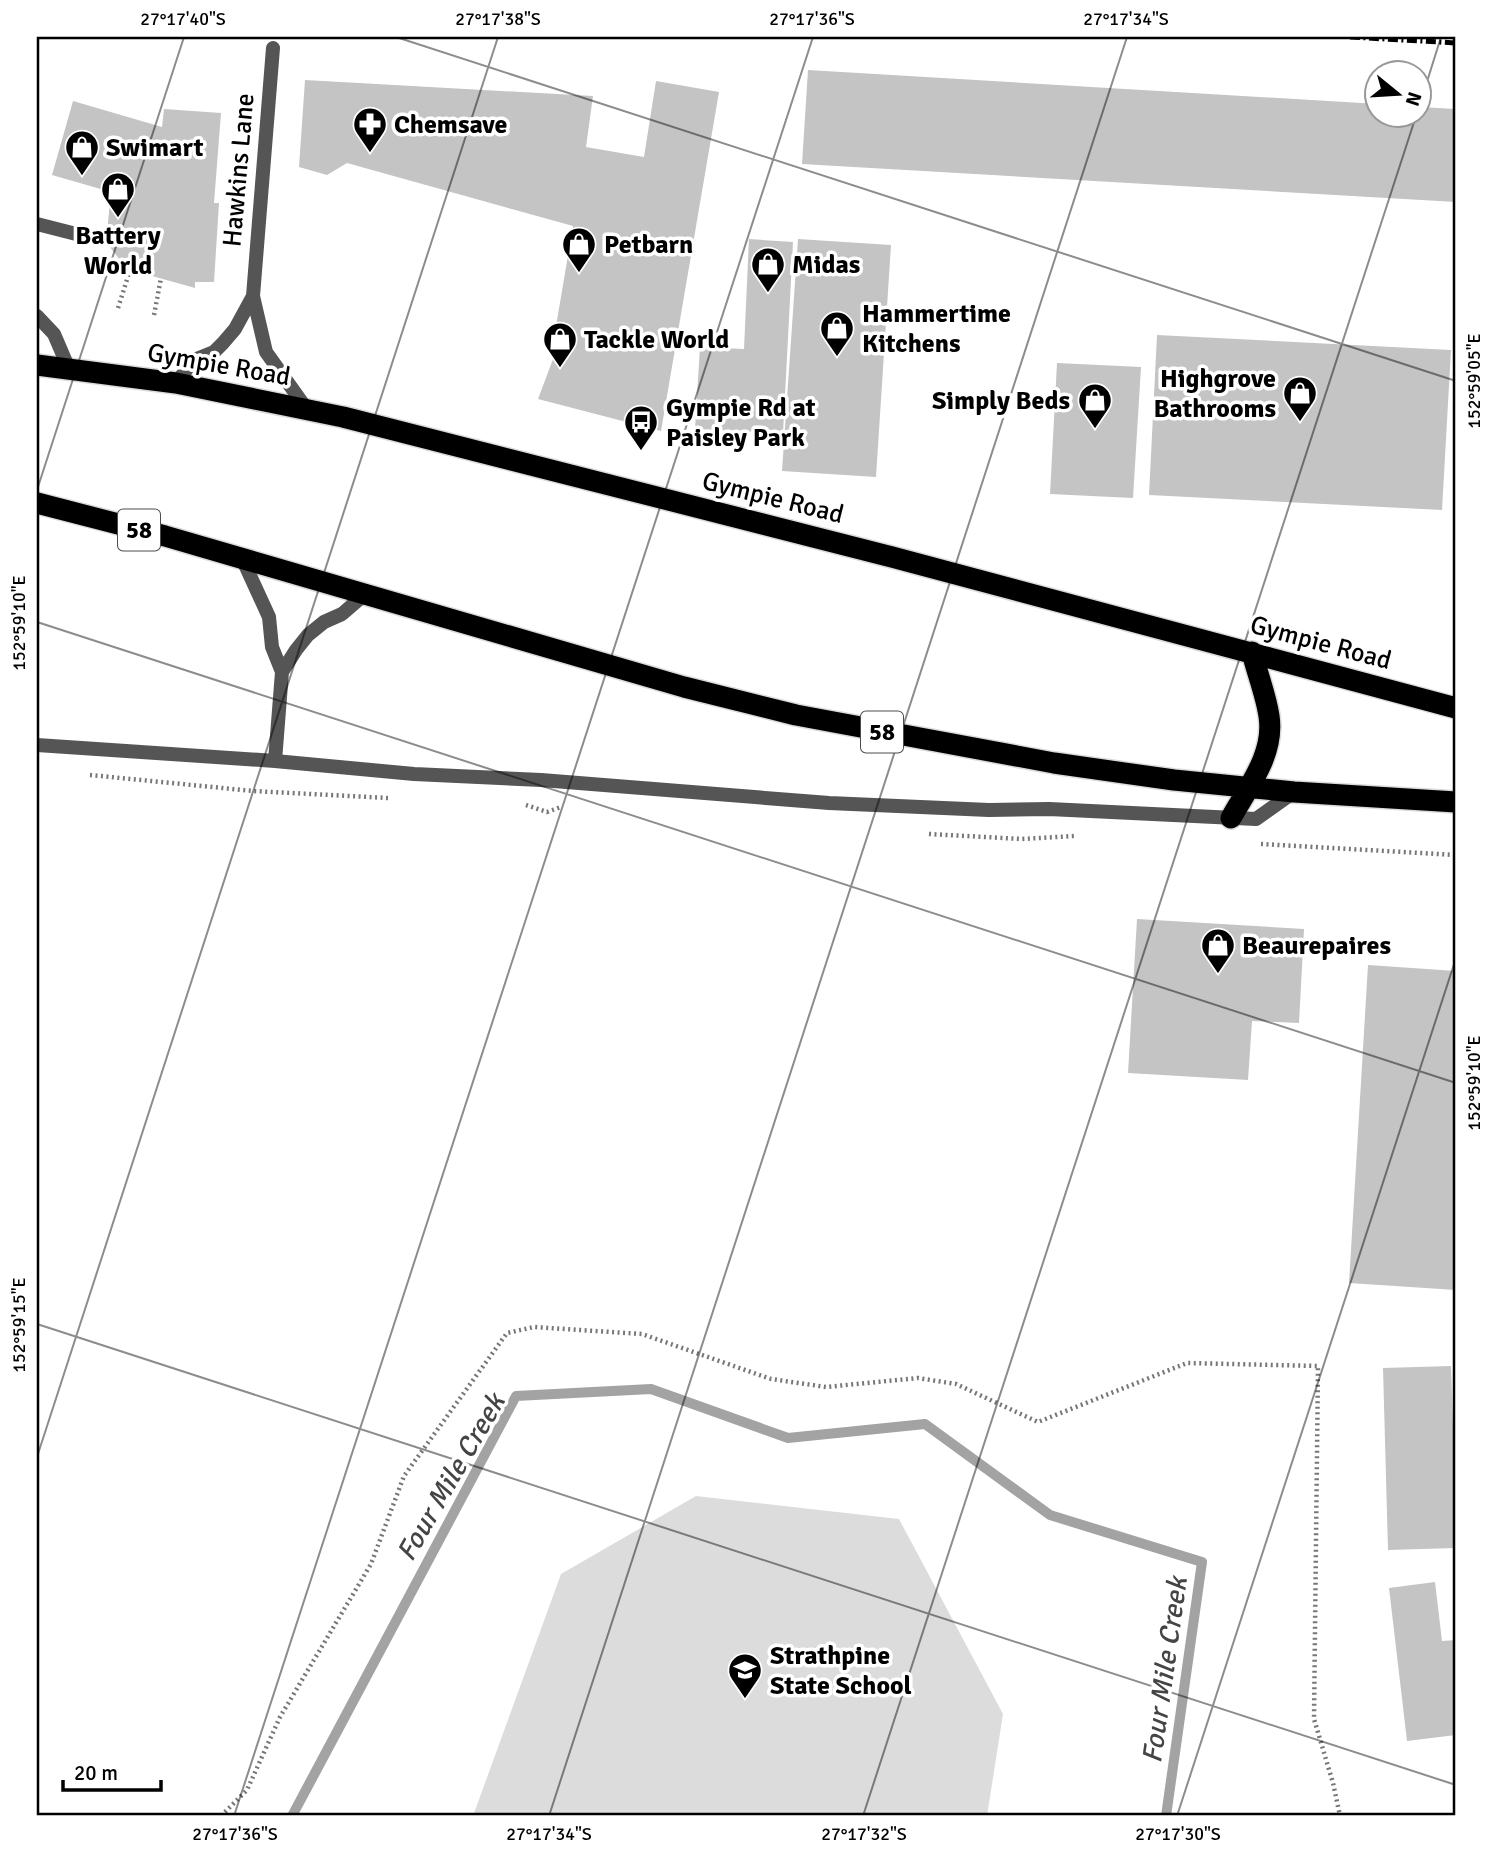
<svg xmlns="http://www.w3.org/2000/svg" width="1493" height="1853" font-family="Signika,sans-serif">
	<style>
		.green { fill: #dcdcdc }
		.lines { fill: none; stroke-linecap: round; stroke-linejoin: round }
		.stream { stroke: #a3a3a3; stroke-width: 10 }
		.building { fill: #c4c4c4 }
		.highway-casing { stroke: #dbdbdb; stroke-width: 24 }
		.path { stroke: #777; stroke-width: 4.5; stroke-dasharray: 2 3.5; stroke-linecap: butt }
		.lane { stroke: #555; stroke-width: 14 }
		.street { stroke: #555; stroke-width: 14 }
		.highway { stroke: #000; stroke-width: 21 }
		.rail { stroke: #000; stroke-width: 5; stroke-dasharray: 10 3.5 2 3.5; stroke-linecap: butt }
		.ticks { fill: none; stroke: #000; stroke-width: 2; stroke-opacity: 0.45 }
		.labels { text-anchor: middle; stroke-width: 7; stroke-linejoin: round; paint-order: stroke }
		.shield { fill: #fff; stroke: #4c4c4c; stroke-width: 2 }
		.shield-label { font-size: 24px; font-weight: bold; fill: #000 }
		.poi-label { font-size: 26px; font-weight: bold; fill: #000; stroke: #fff; text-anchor: start }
		.street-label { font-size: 26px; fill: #000; stroke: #fff }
		.water-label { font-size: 28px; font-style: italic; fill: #444; stroke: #fff }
		.neatline { fill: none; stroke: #000; stroke-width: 2.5 }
		.ticks-label { font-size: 18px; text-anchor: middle; fill: #000 }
	</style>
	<rect width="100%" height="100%" fill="#fff"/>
	<path class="green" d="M696,1496L899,1519L1003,1714L987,1816H473L561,1574Z"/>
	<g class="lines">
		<path class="stream" d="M292,1816L516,1396L651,1389L788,1438L925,1424L1050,1515L1202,1562L1166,1816"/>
	</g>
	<path class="building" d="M808,70L1378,104V116H1420V107L1456,109V202L802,164Z
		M305,80L593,96L586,147L644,157L656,81L719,92L661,431L538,399L561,338H554L573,226L347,163L327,175L299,167Z
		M73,101L162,127L164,109L221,113L214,203H219L214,282H195V288L127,269L106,242L111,192L52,175Z
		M749,239L793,242L783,433L695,429L700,347L744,349Z
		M798,239L891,245L876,477L782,471Z
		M1157,335L1451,350L1442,510L1149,495Z
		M1057,363L1141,367L1133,498L1050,494Z
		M1137,919L1304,929L1299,1023L1252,1021L1248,1080L1128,1073Z
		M1368,965L1456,971V1290L1349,1283Z
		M1451,1366L1454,1455H1456V1548L1388,1550L1383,1368Z
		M1435,1582L1442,1641L1456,1640V1735L1407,1741L1389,1588Z"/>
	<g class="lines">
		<g class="highway-casing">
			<path id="highway" d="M37,365L176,383L343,417L892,557L1456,708
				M37,503L165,536L684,687L796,715L1054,763L1174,780L1294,792L1456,802
				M1231,818C1248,787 1275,754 1269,716C1266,695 1257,673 1252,652"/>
		</g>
		<path class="path" d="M118,308L130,270
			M154,315L161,278
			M90,775L253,791L388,798
			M526,805L547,812L561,807
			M929,834L1022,839L1074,836
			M1261,844L1456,855
			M221,1816L247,1790L280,1717L371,1564L404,1476L507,1333L534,1327L642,1334L771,1379L826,1387L918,1378L956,1384L1038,1422L1187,1363L1318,1366L1314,1719L1333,1783L1340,1816"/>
		<path class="lane" d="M273,48L253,296L266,352L306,408
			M37,224L84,236
			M176,383L194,360L214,352L223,343L235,329L253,296"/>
		<path class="street" d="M37,316L54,334L69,369
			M242,558L269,617L272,647L282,672L275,761
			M282,672L296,650L308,635L324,622L342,614L364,595
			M37,745L275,761L414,774L541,780L829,803L989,810L1049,809L1256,819L1294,792"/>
		<use href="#highway" class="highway"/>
		<path class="rail" d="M1350,37L1456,43"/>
	</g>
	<path class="ticks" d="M396,37L1456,381M1420,104L1441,37M37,490L184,37M37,622L1456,1083M37,1324L1456,1785M37,1457L498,37M234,1816L813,37M549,1816L1127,37M863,1816L1416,116M1177,1816L1456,958"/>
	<defs>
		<g id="pharmacy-pin" transform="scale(1.75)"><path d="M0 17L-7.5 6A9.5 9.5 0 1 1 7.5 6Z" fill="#000" stroke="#fff"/><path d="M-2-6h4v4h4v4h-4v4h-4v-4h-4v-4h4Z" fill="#fff"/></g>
		<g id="shop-pin" transform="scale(1.75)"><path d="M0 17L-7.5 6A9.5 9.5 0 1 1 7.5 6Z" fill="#000" stroke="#fff"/><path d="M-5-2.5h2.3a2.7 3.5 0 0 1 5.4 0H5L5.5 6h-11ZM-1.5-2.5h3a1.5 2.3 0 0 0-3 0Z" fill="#fff"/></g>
		<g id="bus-pin" transform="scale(1.75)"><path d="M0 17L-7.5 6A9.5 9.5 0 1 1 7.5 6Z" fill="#000" stroke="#fff"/><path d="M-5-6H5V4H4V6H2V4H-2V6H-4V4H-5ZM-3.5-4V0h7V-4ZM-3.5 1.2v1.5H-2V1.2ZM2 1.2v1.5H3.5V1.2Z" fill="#fff"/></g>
		<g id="school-pin" transform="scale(1.75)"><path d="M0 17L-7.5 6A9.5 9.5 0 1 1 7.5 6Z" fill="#000" stroke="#fff"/><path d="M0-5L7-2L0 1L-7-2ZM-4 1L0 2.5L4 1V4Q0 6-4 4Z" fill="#fff"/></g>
	</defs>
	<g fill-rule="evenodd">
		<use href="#pharmacy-pin" x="370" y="124"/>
		<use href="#shop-pin" x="82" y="147"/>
		<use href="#shop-pin" x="118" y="189"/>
		<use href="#shop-pin" x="579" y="244"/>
		<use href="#shop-pin" x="768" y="264"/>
		<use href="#shop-pin" x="837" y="328"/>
		<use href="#shop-pin" x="560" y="339"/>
		<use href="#shop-pin" x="1300" y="393"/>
		<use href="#shop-pin" x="1095" y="400"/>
		<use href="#bus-pin" x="641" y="422"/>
		<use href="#shop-pin" x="1218" y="945"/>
		<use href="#school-pin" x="745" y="1670"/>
	</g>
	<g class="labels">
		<g class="shield">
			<rect x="118" y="509.5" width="42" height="41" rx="5"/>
			<rect x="861" y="711.5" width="42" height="41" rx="5"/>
		</g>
		<g class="shield-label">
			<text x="139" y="538">58</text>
			<text x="882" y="740">58</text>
		</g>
		<g class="poi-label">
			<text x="394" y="133">Chemsave</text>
			<text x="106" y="156">Swimart</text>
			<text x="118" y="244" text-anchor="middle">Battery<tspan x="118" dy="30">World</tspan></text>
			<text x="604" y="253">Petbarn</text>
			<text x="792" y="273">Midas</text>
			<text x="862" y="322">Hammertime<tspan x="862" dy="30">Kitchens</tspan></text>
			<text x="584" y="348">Tackle World</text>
			<text x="1276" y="387" text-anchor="end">Highgrove<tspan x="1276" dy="30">Bathrooms</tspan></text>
			<text x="1070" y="409" text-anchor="end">Simply Beds</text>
			<text x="666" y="416">Gympie Rd at<tspan x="666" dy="30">Paisley Park</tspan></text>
			<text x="1242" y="954">Beaurepaires</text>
			<text x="770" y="1664">Strathpine<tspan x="770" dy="30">State School</tspan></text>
		</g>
		<g class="street-label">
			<text transform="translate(238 170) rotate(-85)" y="9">Hawkins Lane</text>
			<text transform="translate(219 364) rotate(10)" y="9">Gympie Road</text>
			<text transform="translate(773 497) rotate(14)" y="9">Gympie Road</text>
			<text transform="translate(1321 642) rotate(15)" y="9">Gympie Road</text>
		</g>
		<g class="water-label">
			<text transform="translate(450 1477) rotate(-60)" y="10">Four Mile Creek</text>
			<text transform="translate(1164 1670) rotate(-82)" y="10">Four Mile Creek</text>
		</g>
	</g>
	<rect width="1493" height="1853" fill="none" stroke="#ffffff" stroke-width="77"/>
	<g transform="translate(1398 94) rotate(108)"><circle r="33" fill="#ffffff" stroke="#999999" stroke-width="2"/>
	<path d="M0-5L12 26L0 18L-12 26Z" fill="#000000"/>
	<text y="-10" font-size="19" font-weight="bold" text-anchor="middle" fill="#000000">N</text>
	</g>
	<path d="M63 1780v10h98v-10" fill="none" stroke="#000000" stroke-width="3.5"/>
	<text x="74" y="1780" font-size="21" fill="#000000" stroke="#ffffff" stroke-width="5" paint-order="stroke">20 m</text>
	<rect x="38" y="38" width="1416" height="1776" class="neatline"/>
	<g class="ticks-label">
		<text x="183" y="25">27°17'40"S</text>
		<text x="498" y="25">27°17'38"S</text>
		<text x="812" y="25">27°17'36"S</text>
		<text x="1126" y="25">27°17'34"S</text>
		<text transform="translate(1474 381) rotate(-90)" y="6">152°59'05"E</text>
		<text transform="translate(19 623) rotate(-90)" y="6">152°59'10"E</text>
		<text transform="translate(1474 1083) rotate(-90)" y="6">152°59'10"E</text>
		<text transform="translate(19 1325) rotate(-90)" y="6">152°59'15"E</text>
		<text x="235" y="1840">27°17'36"S</text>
		<text x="549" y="1840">27°17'34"S</text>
		<text x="864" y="1840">27°17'32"S</text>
		<text x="1178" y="1840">27°17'30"S</text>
	</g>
</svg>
